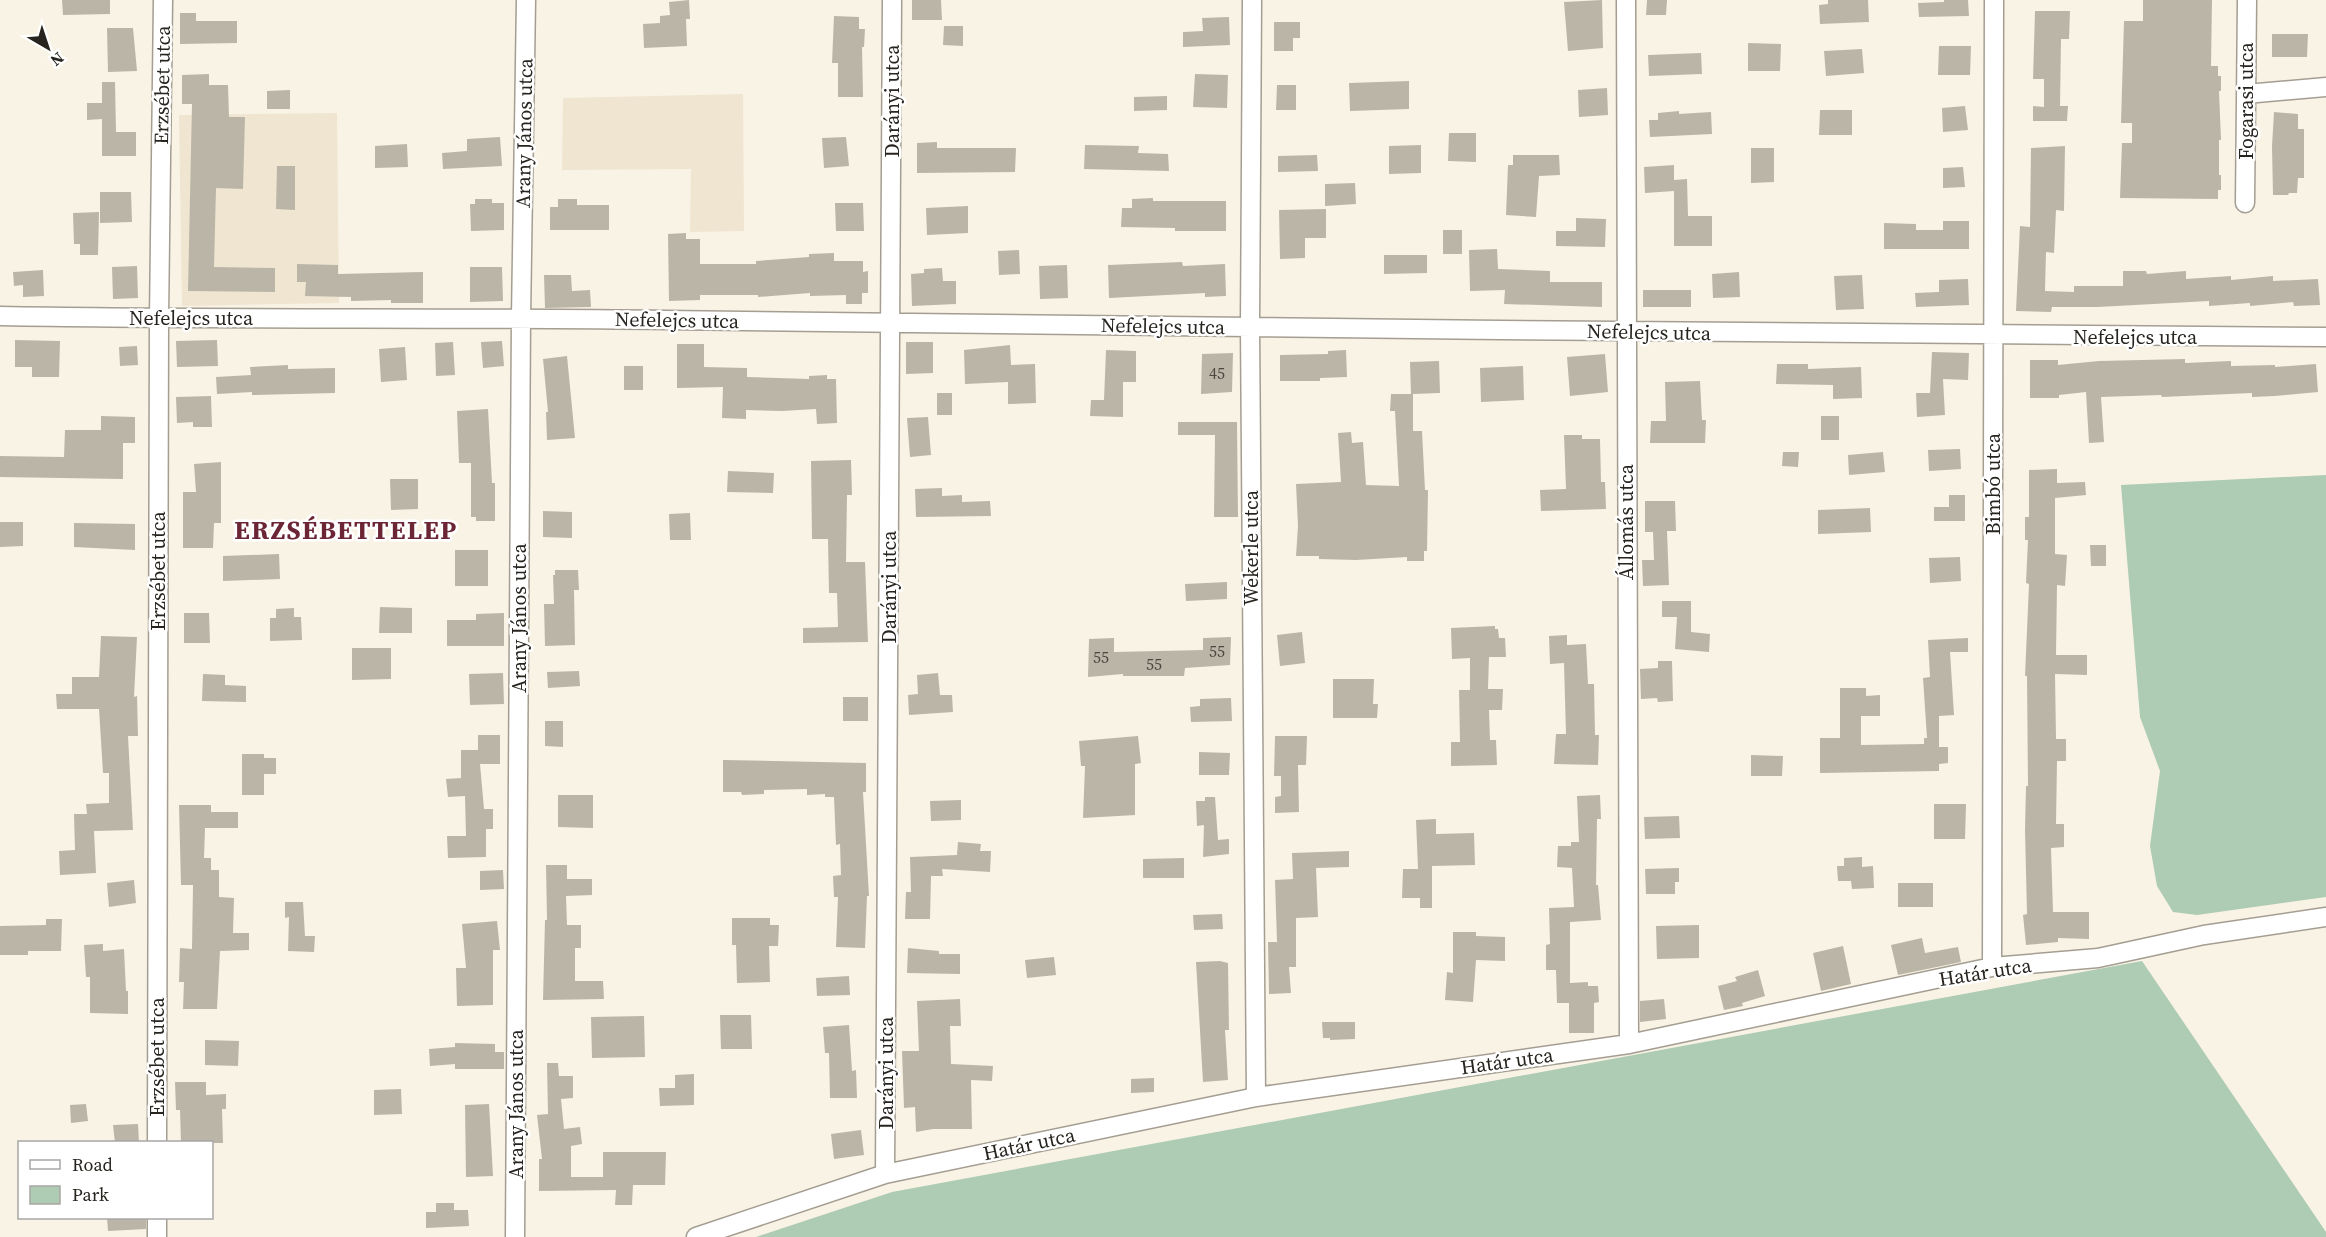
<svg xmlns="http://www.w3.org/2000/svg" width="2326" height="1237" font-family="'Source Serif 4',serif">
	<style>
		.built { fill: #efe5d1 }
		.green { fill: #aecbb3 }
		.building { fill: #bbb5a8 }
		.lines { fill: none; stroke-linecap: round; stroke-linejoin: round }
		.minor-casing { stroke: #a49e92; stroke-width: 21 }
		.minor { stroke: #fff; stroke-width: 18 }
		.labels { text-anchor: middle; stroke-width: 5; stroke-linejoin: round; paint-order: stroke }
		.number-label { font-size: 16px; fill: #4c4841 }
		.street-label { font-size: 20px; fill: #27241f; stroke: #fff }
		.district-label { font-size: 26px; font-weight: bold; letter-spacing: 1.5px; fill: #6b2535; stroke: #fff }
	</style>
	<rect width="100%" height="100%" fill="#f9f3e5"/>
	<path class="built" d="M743,94L744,231L690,232L691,169L562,170L563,98Z
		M337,113L339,303L182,306L179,115Z"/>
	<path class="green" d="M2326,475V897L2197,915L2173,912L2157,886L2150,846L2160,771L2140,717L2121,485Z
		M2142,961L2326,1232V1237H756L892,1192Z"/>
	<path class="building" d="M62,0H110V14L63,15Z
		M689,0L690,19H686L687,46L644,48L643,24L660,23V16L670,15L669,2Z
		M912,0H941L942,20H912Z
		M1602,0L1603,48L1568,51L1564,2Z
		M1647,0H1667L1666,15H1646Z
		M1828,0H1868L1869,22L1820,24L1819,5L1828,4Z
		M1944,0H1968L1969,16L1919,17L1918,3L1944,2Z
		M2143,0H2212L2211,66H2218V76H2221V91H2219L2221,140H2219V175H2221V190H2218V199L2120,198L2122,143H2132V123H2121L2124,21H2143Z
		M2035,11H2070L2069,39H2061L2060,106H2068L2067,121H2033V106L2044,107V79H2033Z
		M180,13H196V21H237V43L180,44Z
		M834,16L859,17V29H865L864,47H862L863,97H838V63H832Z
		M1229,17L1230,45L1183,47V32L1203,31L1202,18Z
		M1274,22H1300V38H1293V51H1274Z
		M944,26H963V46L943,45Z
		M107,28H133L137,71L108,72Z
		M2272,34H2308L2307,57H2272Z
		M1748,43L1781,44L1780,71H1748Z
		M1939,46H1971L1970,75H1938Z
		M1862,49L1864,73L1826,76L1824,51Z
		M1701,53L1702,74L1649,76L1648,55Z
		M209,74V85H228L229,117H245L243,189L216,188L214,267L275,268V292L188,291L192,104H182V75Z
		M1195,74L1228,75L1227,108L1193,107Z
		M1409,81V109L1350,111L1349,83Z
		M102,82H115L116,132H136V156H102V119L87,120V103H102Z
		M1277,85H1296V110H1276Z
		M1607,88L1608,115L1579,117L1578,90Z
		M290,90V109H267V91Z
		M1167,96V110L1134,111V97Z
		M1965,106L1968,130L1943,132L1942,108Z
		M1820,110H1852V135H1819Z
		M1679,111V114L1711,112L1712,134L1650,137L1649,120H1658V113Z
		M2274,112L2298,114V129H2304V178H2298L2297,193H2289L2288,195H2273L2272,146Z
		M1449,133H1476V162L1448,161Z
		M500,137L502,166L443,169L442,153L467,151V139Z
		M846,137L849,166L824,168L822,138Z
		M937,142V148H1016L1015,172L917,173V143Z
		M407,144L408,167L375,168V146Z
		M1085,145L1139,146L1138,153L1168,154L1169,171L1084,169Z
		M1421,145V173L1389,174V146Z
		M2065,146L2064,211L2056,210L2054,253L2046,252L2045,291L2074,292V286H2123V271H2146L2147,274L2186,271V279L2231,276V280L2273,276V281L2318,279L2320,305L2294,306L2293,302L2250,306V303L2209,306V301L2098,307H2052L2051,312L2016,311L2020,226L2030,227L2031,148Z
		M1751,148H1774V182L1751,183Z
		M1317,155L1318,171L1278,172V156Z
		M1513,155H1559L1560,175L1539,176L1536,217L1506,215L1508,165H1513Z
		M1674,165V180L1687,179L1688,216H1712V246H1674V191L1645,193L1644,167Z
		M277,166H295V210L276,209Z
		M1963,167L1965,187L1943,188V168Z
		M1355,183L1356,204L1325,206V184Z
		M100,192H131L132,222L100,223Z
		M1153,198V201H1226V231H1175V228L1121,227L1122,208H1132V199Z
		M475,199H492V203H504V230L471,231L470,204H475Z
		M558,199H577V205H609V230H550V207H558Z
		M835,203H863L864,231H836Z
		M968,206V233L927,235L926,208Z
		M1326,209V238H1305V258L1280,259L1279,210Z
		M99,212L98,255H80V244H74L73,213Z
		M1576,218L1606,219L1605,247L1556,246V231H1576Z
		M1943,221H1969V249H1884V223L1916,224V230H1943Z
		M1443,230H1462V254H1443Z
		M686,233V239H700V264H756V261L809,257V254L834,253V261H863V272L868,271V293H862V304H846V295L810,296V293L758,297V295H700V300L669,301L668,234Z
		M1497,249L1498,269L1550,271V282H1602V307L1504,304L1505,290L1470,291L1469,250Z
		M1019,250L1020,274L999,275L998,251Z
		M1384,255H1427V273L1384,274Z
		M1182,262L1183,266L1225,264L1226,296L1205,297V293L1109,298L1108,265Z
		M297,264L338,265V274L423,272V303H391V300L351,301V297L305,296L306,282H297Z
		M1067,265L1068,298L1040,299L1039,266Z
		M137,266L138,298L113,299L112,267Z
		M470,267H502L503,301L470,302Z
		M942,268L943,281H956V304L912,306L911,274L924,273V269Z
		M43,270L44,296L23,297V285L14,286L13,272Z
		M1739,272L1740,297L1713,298L1712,274Z
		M544,275H571L572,291L590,290L591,307L545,308Z
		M1862,275L1864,309L1836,310L1834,276Z
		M1968,279L1969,305L1916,307L1915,293L1939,292V280Z
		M1643,290H1691V307H1643Z
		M15,340L60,341L59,377H32V367H15Z
		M217,340L218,366L177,367L176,341Z
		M502,341L504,366L483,368L481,342Z
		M453,342L455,375L436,376L435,343Z
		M906,342H933V373L906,374Z
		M677,344H704V367L747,368V377L809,379V376L827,375V379H836L837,423L817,424L816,409L782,411L746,410V419L722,418L723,387L677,388Z
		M1010,345L1011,365L1035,364L1036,403L1008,404V382L965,384L964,350Z
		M137,346L138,365L120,366L119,347Z
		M405,347L407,380L381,382L379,349Z
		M1106,350L1136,351V382H1123V417L1090,416L1091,400H1104Z
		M1346,350L1347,377L1320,378V381H1280V355L1328,354V351Z
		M1932,352L1969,353L1968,380L1943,379L1945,415L1917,417L1916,393H1930Z
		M1233,353L1232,392L1201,394L1202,354Z
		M1605,354L1608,392L1570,396L1567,357Z
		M567,356L575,438L547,440L546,412H548L543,359Z
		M2185,359V363L2231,361V366L2275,365V367L2316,364L2318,392L2275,396L2252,397V393L2162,397L2161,395L2101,397L2104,442L2089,443L2086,392L2059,395V398H2030V360H2058V365L2099,361Z
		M1439,361L1440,393L1413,394V431H1422L1425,490H1428L1427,551H1424V561H1407V557L1356,560L1319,559V556H1296L1298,526L1296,484L1341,482L1338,433L1351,432L1352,443L1363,442L1366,485L1399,486L1395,411H1390L1391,394H1411L1410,362Z
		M1777,364H1808V369L1861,367L1862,398L1833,399V385L1776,384Z
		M288,365V369L335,368V393L252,395V392L217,394L216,377L251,375L250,367Z
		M624,366H643V390H624Z
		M1523,366L1524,400L1481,402L1480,368Z
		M1700,381L1702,420H1706L1705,443H1650L1651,421H1666L1665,382Z
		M937,393H952V415H937Z
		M211,396L212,427H193V422L177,423L176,397Z
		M488,409L492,483H495V521H476V517H471V463H459L457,411Z
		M101,416L135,417V443H123V479L0,477V456L64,457L65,430H101Z
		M1821,416H1839V440H1821Z
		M928,417L931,455L910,457L907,418Z
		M1178,422H1237L1238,517H1214L1215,435H1178Z
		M1564,435H1582V439H1600L1601,482H1605L1606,509L1541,511L1540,490L1566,489Z
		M1960,449L1961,469L1929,471L1928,450Z
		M1783,452H1799L1798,467L1782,466Z
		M1883,452L1885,472L1849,475L1848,455Z
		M851,460L852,495H847L846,562H865L868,642L803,643V628L838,627L837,593H829L828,539H812L811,461Z
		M221,462V523H214L213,548H183V492H196L194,464Z
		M2057,469V483L2085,482L2086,495L2055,498V554L2067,555L2065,586L2057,585L2056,655H2087V675L2055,674L2056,739H2066V761H2057L2056,824H2064V847L2051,848L2053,912H2089V939L2058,938V942L2026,945L2023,915L2027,914L2025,830L2026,786H2028L2027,676H2025L2029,584L2026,583L2028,540H2025V517H2029V470Z
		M728,471L774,473L773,493L727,492Z
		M390,479H418V509L391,510Z
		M942,488V496L962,495V502L990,501L991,516L916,517L915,489Z
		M1949,495H1965V521H1934V507H1949Z
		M1645,501H1675L1676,531H1667L1669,585L1643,586L1642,560H1654L1653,532H1645Z
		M1870,508L1871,532L1818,534V510Z
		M543,511L572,512V538L543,537Z
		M690,513L691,540H670L669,514Z
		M0,522H23V546L0,547Z
		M74,523L135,524V550L74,547Z
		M2090,545H2106V566H2091Z
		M455,550H488V586H455Z
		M279,554L280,579L223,581V556Z
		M1960,557L1961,581L1930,583L1929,558Z
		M555,570H578L579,590H574L575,645L545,646L544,604H554L553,575H555Z
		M1227,582V599L1186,601L1185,584Z
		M1662,601H1691V632L1710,634L1709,652L1675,649L1677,617H1662Z
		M380,607L412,608V633H379Z
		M294,608V617H301L302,640L270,641V618H276V609Z
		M184,613H209L210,643H184Z
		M504,613V646H447V620H476V614Z
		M1495,626V629H1498L1499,638H1505L1506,657H1489L1488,689H1503L1502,710H1489L1490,740H1496L1497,765L1451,766V742H1460L1459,690H1470V658L1452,659L1451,628Z
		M1302,632L1305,663L1280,666L1277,635Z
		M1567,635V645L1586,644L1588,684H1594L1595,735H1599L1598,765L1554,764L1556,734H1566L1564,663L1550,664L1549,636Z
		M101,636L137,637L134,697L137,696L138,736H128L133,830L94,831L96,873L60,875L59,851L75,850L74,814H87L86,804L109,803V773H103L99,709H57L56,694H72V677H99Z
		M1231,637L1230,665L1185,668L1184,676H1123V674L1088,677L1089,639L1114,638V652L1203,650V638Z
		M1968,638V652H1950L1954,715L1939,716V747H1948V763L1939,764V771L1820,773V738H1840V688H1866V696L1880,695V716H1861V745L1924,744V738H1927L1923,678L1930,677L1928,640Z
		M352,648H391V679L352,680Z
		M1658,661H1672L1673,701L1658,702L1657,698L1641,699L1640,669L1658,668Z
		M579,671L580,686L548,688L547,672Z
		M503,673L504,704L470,705L469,674Z
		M938,673L940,695H952L953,712L909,715L908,695L918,694L917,675Z
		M203,674L225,675V685L246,686V702L202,701Z
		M1333,679H1374L1373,704H1378L1377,718H1333Z
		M843,697H868V721H843Z
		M1231,698L1232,721L1191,722L1190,707L1200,706V699Z
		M545,721H563V747L545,746Z
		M478,735H500V764H480L484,809H493V829H486V857L448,858L447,836H466L465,796L448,797L446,779L461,778V750H478Z
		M1138,736L1141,763L1135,764V815L1083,818L1085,766H1081L1079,741Z
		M1275,736H1307L1306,765H1298L1299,812L1275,813V797L1281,796V776H1274Z
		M1199,752L1230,753L1229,775H1199Z
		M242,754H264V758H276V774H264V795H242Z
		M1751,755L1783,756L1782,776H1751Z
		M723,760L866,763V792H863L869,896H867L865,948L836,947L838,897H834L833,876L841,875L840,844L836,845L834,797H825V794L807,795V789L764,790V794L742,795L741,792H723Z
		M558,795H593V828L558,827Z
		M1600,795L1601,819H1597L1596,885H1598L1601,920L1570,922V983L1588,982V986H1598L1599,1002L1594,1003V1033H1569V1003H1557L1556,970H1546V945L1550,944L1549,908L1574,907L1572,868L1557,867L1558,846H1571V842H1579L1577,796Z
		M1205,797H1215L1218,840L1229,839V854L1203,857L1204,825L1197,826L1196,801H1205Z
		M961,800V820L931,821L930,801Z
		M1934,804H1966L1965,839H1934Z
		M179,805H211V812H238V828H205L204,858H211V870H219V897L234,898L233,933H249V950L220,951L217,1009H183L184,982H179L180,948L192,949L193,885H181Z
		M1679,816L1680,838L1645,839L1644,817Z
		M1436,819V834L1474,833L1475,865L1432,866V908H1420V898H1402L1403,869H1418L1416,820Z
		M958,842L981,844L980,851H991L990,872L942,869L943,876H931L930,919H905L906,892H911L910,857L957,855Z
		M1349,851V867L1316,868L1318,917L1296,918V967H1289L1291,993L1269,994L1268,942H1277L1275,880L1293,879L1292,853Z
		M1862,857V867L1873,866L1874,888L1852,889L1851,881H1838L1837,866H1844V858Z
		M1184,858V878H1143V859Z
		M546,865H567V879H592V895L566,896L567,925H581V948H575V981H603L604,999L543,1000L545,920H547Z
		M1679,868V882H1675V894H1646L1645,869Z
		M503,870L504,889L480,890V871Z
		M134,880L136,903L109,907L107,883Z
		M1898,883H1933V907H1898Z
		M285,902H303L305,936H315L314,952L288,951L289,917L285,918Z
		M1222,914L1223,929L1194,930L1193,915Z
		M732,918H770V925H779L778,946H769L770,982L737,983L736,945H732Z
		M46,919H62L61,951H28V955H0V926L46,925Z
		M497,921L500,950H493V1005L457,1006L456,968H466L462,924Z
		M1699,925V958L1657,959L1656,926Z
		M1453,932H1476V936L1505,937V961L1476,960L1473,1002L1445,1000L1447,972L1453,973Z
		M1922,938L1925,953L1958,947L1961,962L1898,975L1891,945Z
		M103,944V951L124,949L126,991H128V1014L90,1013V977H86L84,945Z
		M1843,946L1851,984L1821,991L1813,953Z
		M908,948L939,951V954H960V974L907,973Z
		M1054,957L1056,975L1027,978L1025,960Z
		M1220,961L1228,963L1229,1030H1225L1228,1080L1203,1082L1196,962Z
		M1758,970L1765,996L1742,1003L1743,1006L1724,1010L1718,986L1737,981L1735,977Z
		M849,976L850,995L817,996L816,978Z
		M960,999L961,1026H950L951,1064L993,1066L992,1081L971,1080L972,1129H933L916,1132L915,1107L904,1108L902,1051H919L917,1001Z
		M1664,999L1666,1019L1640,1022V1001Z
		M720,1015H751L752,1049H721Z
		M644,1016L645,1057L592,1058L591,1017Z
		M1322,1022H1355V1039L1330,1040V1038H1323Z
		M849,1025L852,1071L856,1070L857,1098H830L829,1053H825L823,1027Z
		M205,1040L239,1041L238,1066L205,1065Z
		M455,1043L495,1044V1052H504V1069H455V1064L430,1066L429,1049L455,1047Z
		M547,1063H558L559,1076H573V1098L561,1099L564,1129L580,1127L582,1144L571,1146V1177H603V1152H666L665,1185H633L632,1205H615L616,1190L539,1191V1159H542L537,1115L548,1114Z
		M694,1074V1105L660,1106L659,1088H675V1075Z
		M1154,1078V1092L1131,1093V1079Z
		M175,1082H206V1095L226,1094V1109H222L223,1143H181L180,1110H176Z
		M401,1089L402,1114L374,1115V1090Z
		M86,1104L88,1121L71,1123L70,1105Z
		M489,1104L493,1176L466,1177L465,1105Z
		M138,1124L139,1143H115L113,1125Z
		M861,1130L864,1155L834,1159L831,1134Z
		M436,1203H454V1210H468L469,1226L426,1228V1212H436Z
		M107,1218H146V1229L108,1231Z"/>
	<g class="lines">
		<g class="minor-casing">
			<path id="minor" d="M1252,0L1250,327L1256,1097
				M1626,0L1629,1044
				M2246,94L2326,87
				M2245,203L2247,0
				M0,316C222,320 444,317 666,320C1219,326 1773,335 2326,337
				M1992,967L1994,0
				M157,1142L159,319L163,0
				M885,1174L892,0
				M157,1237V1218
				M515,1237L521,318L526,0
				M696,1237L885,1174L1256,1097L1629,1044L1992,967L2098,958L2204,935L2326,917"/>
		</g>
		<use href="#minor" class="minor"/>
	</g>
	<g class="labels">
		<g class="number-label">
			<text x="1217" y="379">45</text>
			<text x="1217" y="657">55</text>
			<text x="1101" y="663">55</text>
			<text x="1154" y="670">55</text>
		</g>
		<g class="street-label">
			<text transform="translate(162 85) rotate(-89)" y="7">Erzsébet utca</text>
			<text transform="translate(892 101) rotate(-90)" y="7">Darányi utca</text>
			<text transform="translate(2246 101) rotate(-90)" y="7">Fogarasi utca</text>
			<text transform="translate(524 133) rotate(-89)" y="7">Arany János utca</text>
			<text x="191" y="325">Nefelejcs utca</text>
			<text transform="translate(677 320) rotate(1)" y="7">Nefelejcs utca</text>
			<text transform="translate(1163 326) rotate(1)" y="7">Nefelejcs utca</text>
			<text transform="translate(1649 332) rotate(1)" y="7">Nefelejcs utca</text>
			<text x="2135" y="344">Nefelejcs utca</text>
			<text transform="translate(1993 484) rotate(-90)" y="7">Bimbó utca</text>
			<text transform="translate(1626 522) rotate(-90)" y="7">Állomás utca</text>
			<text transform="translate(1251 548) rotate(-90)" y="7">Wekerle utca</text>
			<text transform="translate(158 571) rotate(-90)" y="7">Erzsébet utca</text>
			<text transform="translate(889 587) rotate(-90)" y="7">Darányi utca</text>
			<text transform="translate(519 618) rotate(-90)" y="7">Arany János utca</text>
			<text transform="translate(1985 972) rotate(-9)" y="7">Határ utca</text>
			<text transform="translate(157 1057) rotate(-90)" y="7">Erzsébet utca</text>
			<text transform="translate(1507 1061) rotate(-8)" y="7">Határ utca</text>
			<text transform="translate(886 1073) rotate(-90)" y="7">Darányi utca</text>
			<text transform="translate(516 1104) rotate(-90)" y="7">Arany János utca</text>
			<text transform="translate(1029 1144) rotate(-12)" y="7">Határ utca</text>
		</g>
		<g class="district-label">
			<text x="346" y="539">ERZSÉBETTELEP</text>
		</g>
	</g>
	<rect x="18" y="1141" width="195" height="78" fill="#ffffff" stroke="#a9a7a5" stroke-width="1.5"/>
	<rect x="30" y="1160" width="30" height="9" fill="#ffffff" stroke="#a9a7a5" stroke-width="1.5"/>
	<text x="72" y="1171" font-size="18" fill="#27241f">Road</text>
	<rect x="30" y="1186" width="30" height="18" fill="#aecbb3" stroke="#a9a7a5" stroke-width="1.5"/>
	<text x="72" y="1201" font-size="18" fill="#27241f">Park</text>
	<g transform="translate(48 48) rotate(141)" stroke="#ffffff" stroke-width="4.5" paint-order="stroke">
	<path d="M0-4.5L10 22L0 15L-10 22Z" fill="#27241f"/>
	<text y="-9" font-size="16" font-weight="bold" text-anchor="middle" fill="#27241f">N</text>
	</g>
</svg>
